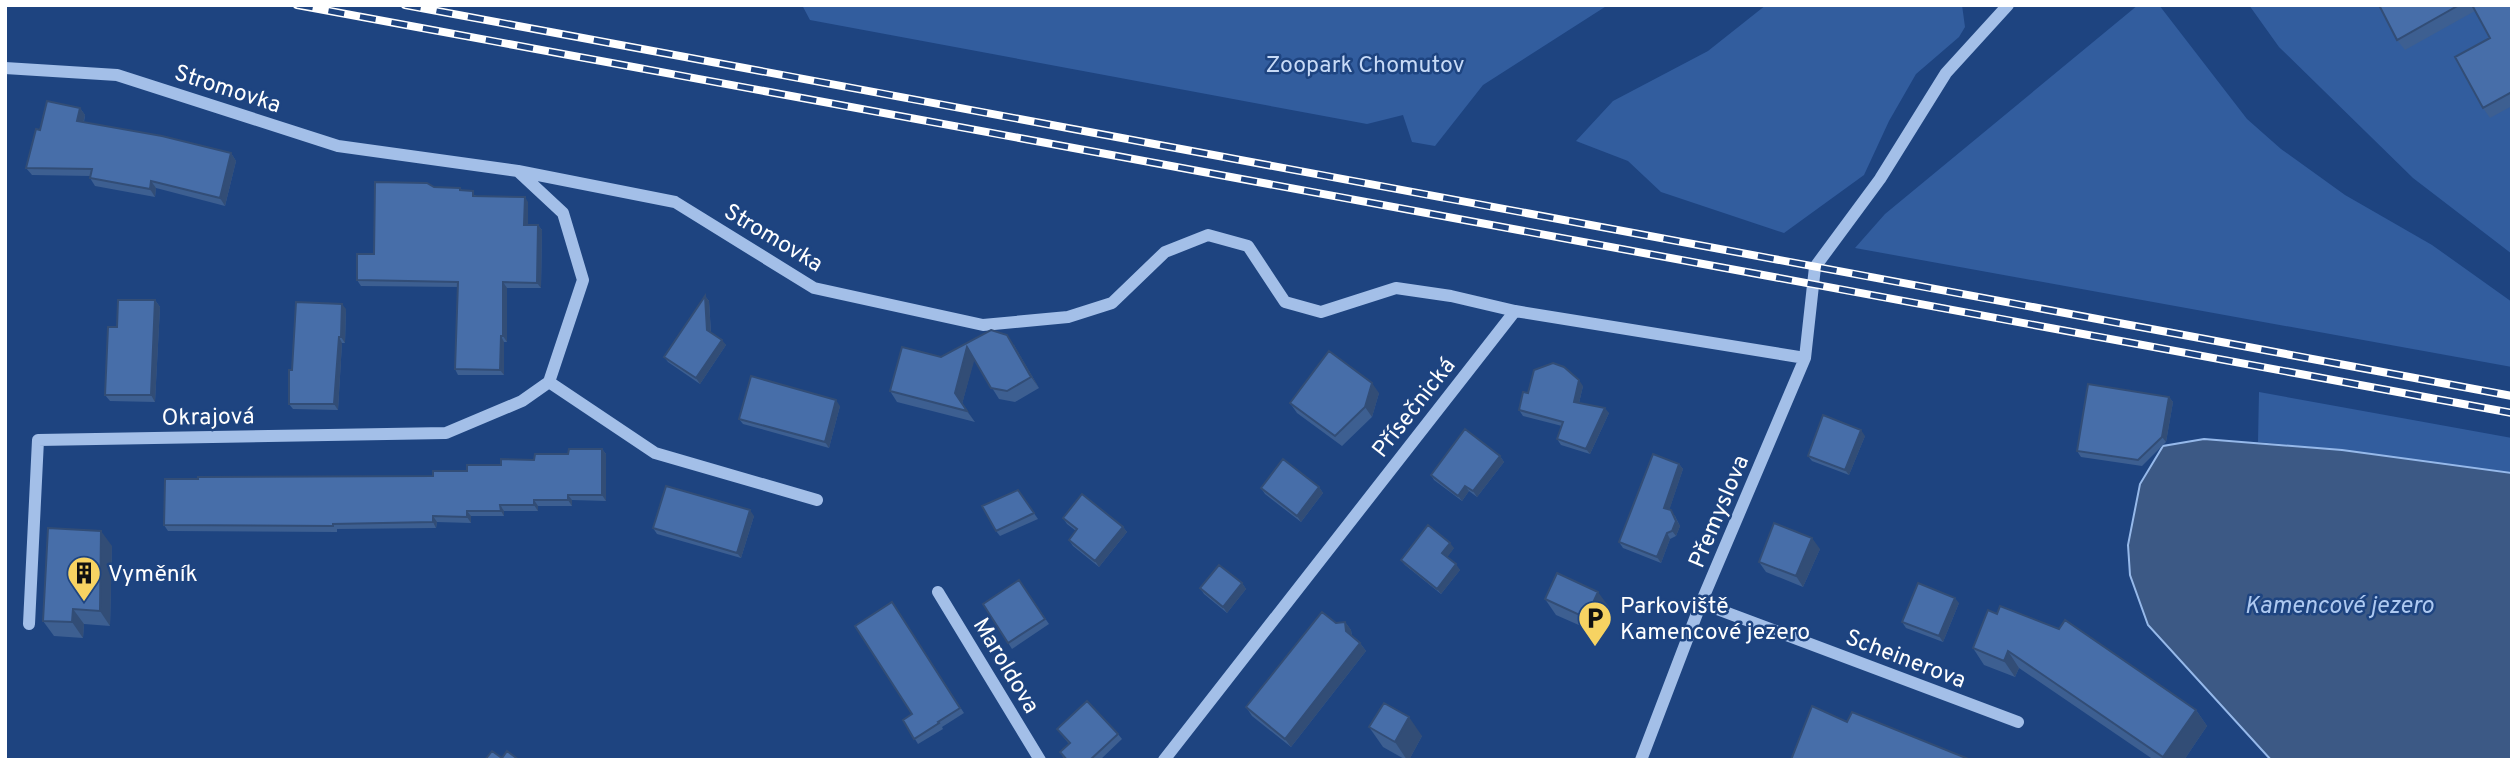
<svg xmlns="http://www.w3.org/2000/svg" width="2517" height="765" font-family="Overpass,sans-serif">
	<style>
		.green { fill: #325d9e }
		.water { fill: #3c5985; stroke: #96b9ea; stroke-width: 2 }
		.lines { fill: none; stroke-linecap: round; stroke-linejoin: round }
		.minor { stroke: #a3bfe8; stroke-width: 12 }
		.rail-casing { stroke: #fff; stroke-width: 8 }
		.rail { stroke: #1e4480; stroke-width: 5; stroke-dasharray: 16; stroke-linecap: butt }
		.wall { fill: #3d5f91 }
		.shaded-wall { fill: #324d76 }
		.building { fill: #476ea9; stroke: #324d76; stroke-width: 2 }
		.labels { text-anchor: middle; stroke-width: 5; stroke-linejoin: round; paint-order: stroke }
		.park-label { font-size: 23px; fill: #c7daf6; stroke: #1e4480 }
		.street-label { font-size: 23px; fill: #fff; stroke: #1e4480 }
		.poi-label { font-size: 23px; fill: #fff; stroke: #1e4480; text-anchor: start }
		.water-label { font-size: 24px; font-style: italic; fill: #aec9f0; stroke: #1e4480 }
	</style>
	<rect width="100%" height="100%" fill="#1e4480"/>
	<path class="green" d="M802,5H1608L1483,85L1435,146L1412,142L1403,115L1367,124L810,20Z
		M1766,5H1962L1965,27L1959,37L1916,74L1889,121L1864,175L1784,233L1661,192L1628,161L1576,141L1613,101L1708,51Z
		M2138,5H2159L2247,119L2281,149L2345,195L2432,245L2512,302V367L1855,248L1885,214Z
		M2249,5H2512V254L2413,178L2279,47Z
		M2259,392L2512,438V473L2342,450L2258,442Z"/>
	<path class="water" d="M2204,439L2342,450L2512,473V760H2271L2148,625L2130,575L2128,545L2140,484L2163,446Z"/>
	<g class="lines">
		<path class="minor" d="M5,68L117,75L338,146L518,171L675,202L814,288L983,325L1068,317L1112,303L1165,252L1208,235L1248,246L1285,302L1321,312L1396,288L1451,296L1515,311L1805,358
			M549,382L655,453L817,500
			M938,592L1040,760
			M1701,603L2018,722
			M29,624L38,440L446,433L522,401L549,382L583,280L563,213L519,172
			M1164,760L1515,311
			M1641,760L1701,603L1805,358L1815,267L1880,179L1946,73L2008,5"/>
		<g class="rail-casing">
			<path id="rail" d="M297,5L2512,413
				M405,5L2512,396"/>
		</g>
		<use href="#rail" class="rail"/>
	</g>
	<path class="wall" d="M2379,5H2512V106L2490,118L2483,108L2490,38L2475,11L2405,50L2397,40Z
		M80,108L85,115L84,122L231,153L236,161L225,206L156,188L155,197L95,186L90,178V176L32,175L26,168L40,130Z
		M434,187L460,188L462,190L477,196L528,202V225H538L542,230L541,288H507V342H504V375H458L455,369L458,287L361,286L357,280Z
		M705,296L709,301L711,332L726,345L700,384L668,362L664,357Z
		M155,300L160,307L155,402L110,401L105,395L117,327Z
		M346,309L345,343H342L338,410L293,409L289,404L292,370Z
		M1014,345L1039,388L1015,402L999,399L974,359L962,404L975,422L897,402L890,391L941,357Z
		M1583,386L1579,403L1609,413L1590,454L1561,445L1557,439L1562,426L1523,416L1519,410L1528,393Z
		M1379,393L1372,417L1342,446L1297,413L1290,403Z
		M2169,397L2173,402L2166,442L2142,466L2081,457L2077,451Z
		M840,406L829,448L743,424L739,419Z
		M1865,436L1849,475L1812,461L1808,456Z
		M602,449L606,454V501L572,500V506H538V511H504V516H471V523L437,522L436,528L337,529V532L168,531L164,525L198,479L433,476Z
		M1500,456L1504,462L1477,497L1469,491L1462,501L1434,480L1431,475Z
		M1679,464L1683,469L1669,510L1675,516L1680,526L1676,536L1670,539L1661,563L1623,548L1619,542Z
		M1319,487L1323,493L1301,522L1265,494L1261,488Z
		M1018,490L1038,519L1000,536L996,531Z
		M754,516L741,558L657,534L653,528Z
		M1063,518L1123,527L1127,532L1099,567L1073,546L1069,540L1076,531L1067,524Z
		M112,546L110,626L84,624L83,638L54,636L43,621Z
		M1454,548L1447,557L1460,570L1441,594L1405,565L1401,560Z
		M1820,549L1803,587L1766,572L1759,562Z
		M1019,580L1049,624L1012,649L983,604Z
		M1242,583L1246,589L1227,613L1204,594L1200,588Z
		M1545,599L1609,607L1597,633L1556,615Z
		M892,602L964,713L942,727L943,729L918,744L903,720L912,714Z
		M1959,603L1943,642L1906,628L1902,622Z
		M1997,614L2059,629L2196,710L2207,726L2184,760H2154L2019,668L2015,677L1984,665L1973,648Z
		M1345,622L1351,630L1352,636L1360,643L1366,651L1291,747L1252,716L1246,707L1336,623Z
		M1369,727L1422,736L1409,760H1406L1383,747Z
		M1057,729L1118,734L1122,739L1100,760H1065L1060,752L1069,744Z"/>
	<path class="shaded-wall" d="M80,108L85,115L82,128L77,121Z
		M231,153L236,161L225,206L220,198Z
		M151,181L156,188L155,197L150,189Z
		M525,197L528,202V230L524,225Z
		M538,225L542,230L541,288L537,283Z
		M503,282L507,288V342L503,336Z
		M705,296L709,301L711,335L707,330Z
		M155,300L160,307L155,402L151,395Z
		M342,304L346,309L345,343L341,337Z
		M1007,335L1014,345L1039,388L1031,377Z
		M501,336L504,342V375L500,370Z
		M339,337L342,343L338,410L334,404Z
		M722,340L726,345L700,384L696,378Z
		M967,347L975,358L962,404L975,422L955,393Z
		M1579,380L1583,386L1578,407L1574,402Z
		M1372,383L1379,393L1372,417L1365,407Z
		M2169,397L2173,402L2166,442L2162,437Z
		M836,400L840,406L829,448L825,442Z
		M1605,408L1609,413L1590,454L1586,449Z
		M1861,430L1865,436L1849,475L1845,470Z
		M602,449L606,454V501L602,495Z
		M1500,456L1504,462L1477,497L1473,491Z
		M1679,464L1683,469L1668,514L1664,508Z
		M1465,486L1469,491L1462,501L1458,496Z
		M1319,487L1323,493L1301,522L1297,516Z
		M568,495L572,500V506L568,500Z
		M534,500L538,506V511L534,505Z
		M500,505L504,511V516L501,511Z
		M750,510L754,516L741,558L737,553Z
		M1671,510L1680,526L1676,536L1672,531Z
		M467,511L471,516V523L467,517Z
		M433,516L437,522L436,528L433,522Z
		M1123,527L1127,532L1099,567L1095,561Z
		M101,531L112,546L110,626L100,611Z
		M1667,533L1670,539L1661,563L1657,557Z
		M1812,538L1820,549L1803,587L1796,576Z
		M1450,543L1454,548L1446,559L1442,553Z
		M1456,564L1460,570L1441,594L1437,589Z
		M1242,583L1246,589L1227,613L1223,607Z
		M1598,592L1609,607L1597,633L1586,618Z
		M1955,598L1959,603L1943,642L1939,636Z
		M73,609L84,624L83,638L72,622Z
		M1345,622L1351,630L1352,640L1346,631Z
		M1360,643L1366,651L1291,747L1285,739Z
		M2008,651L2019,668L2015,677L2004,661Z
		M2196,710L2207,726L2184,760H2164L2163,757Z
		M1409,717L1422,736L1409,760H1407L1395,742Z"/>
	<path class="building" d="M2379,5H2459L2397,40Z
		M2472,5H2512V92L2483,108L2455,57L2490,38Z
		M47,101L80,108L77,121L162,136L231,153L220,198L151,181L150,189L90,178L92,169L26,168L36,129L40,130Z
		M375,182L427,183L434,187L460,188V190L473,191V196L525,197L524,225H538L537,283L503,282V336H501L500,370L455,369L458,282L357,280V254H374Z
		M705,296L707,330L722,340L696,378L664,357Z
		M118,300H155L151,395H105L108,327H117Z
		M296,302L342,304L341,337H339L334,404H289V370H292Z
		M991,330L1007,335L1031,377L1007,391L991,388L967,347L955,393L967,411L890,391L902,347L941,357Z
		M1329,351L1372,383L1365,407L1335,436L1290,403Z
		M1553,363L1564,367L1579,380L1574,402L1605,408L1586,449L1557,439L1563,422L1519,410L1523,392L1528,393L1534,370Z
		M751,376L836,400L825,442L739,419Z
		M2088,384L2169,397L2162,437L2138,460L2077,451Z
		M1823,415L1861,430L1845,470L1808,456Z
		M1465,429L1500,456L1473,491L1465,486L1458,496L1431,475Z
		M569,449H602V495H568V500H534V505H500L501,511H467V517L433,516V522L333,524V526L164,525L165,479H198V477L433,476V471H467V465H501V459L534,460L535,454H568Z
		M1653,454L1679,464L1664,508L1671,510L1676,521L1672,531L1667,533L1657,557L1619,542Z
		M1283,459L1319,487L1297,516L1261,488Z
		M666,486L750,510L737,553L653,528Z
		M1018,490L1034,513L996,531L982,506Z
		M1082,494L1123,527L1095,561L1069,540L1077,529L1063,518Z
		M1774,523L1812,538L1796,576L1759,562Z
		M1428,525L1450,543L1442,553L1456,564L1437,589L1401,560Z
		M48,528L101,531L100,611L73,609L72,622L43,621Z
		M1219,565L1242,583L1223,607L1200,588Z
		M1557,573L1598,592L1586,618L1545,599Z
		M1019,580L1045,619L1008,643L983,604Z
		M1918,583L1955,598L1939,636L1902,622Z
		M892,602L960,708L938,722L939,723L914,739L903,720L912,714L855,626Z
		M2000,606L2059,629L2065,620L2196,710L2163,757L2008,651L2004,661L1973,648L1988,610L1997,614Z
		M1322,612L1336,623L1345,622L1346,631L1360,643L1285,739L1246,707Z
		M1087,701L1118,734L1090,760H1067L1060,752L1070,743L1057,729Z
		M1384,703L1409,717L1395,742L1369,727Z
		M1812,706L1847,722L1852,712L1971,760H1791Z
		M492,751L502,758L507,751L519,760H485Z"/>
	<defs>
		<g id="building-pin" transform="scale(1.75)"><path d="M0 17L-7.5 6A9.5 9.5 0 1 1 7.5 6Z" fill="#f7d362" stroke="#1e4480"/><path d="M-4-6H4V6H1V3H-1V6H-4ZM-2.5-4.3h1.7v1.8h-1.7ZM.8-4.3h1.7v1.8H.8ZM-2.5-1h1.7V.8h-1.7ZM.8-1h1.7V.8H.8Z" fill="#111"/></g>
		<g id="parking-pin" transform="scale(1.75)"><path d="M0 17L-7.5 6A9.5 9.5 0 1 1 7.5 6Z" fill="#f7d362" stroke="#1e4480"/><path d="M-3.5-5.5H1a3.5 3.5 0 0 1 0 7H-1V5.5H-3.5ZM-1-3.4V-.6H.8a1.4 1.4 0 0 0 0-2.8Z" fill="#111"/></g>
	</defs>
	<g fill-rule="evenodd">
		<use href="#building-pin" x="84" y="573"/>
		<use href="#parking-pin" x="1595" y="618"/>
	</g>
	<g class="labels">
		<g class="park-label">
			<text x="1365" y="72">Zoopark Chomutov</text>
		</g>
		<g class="street-label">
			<text transform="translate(228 88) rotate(18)" y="8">Stromovka</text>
			<text transform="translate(774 237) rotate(31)" y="8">Stromovka</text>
			<text transform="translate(1413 407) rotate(-52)" y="8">Přísečnická</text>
			<text transform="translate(208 416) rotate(-1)" y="8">Okrajová</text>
			<text transform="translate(1718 511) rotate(-67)" y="8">Přemyslova</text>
			<text transform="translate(1906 658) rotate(21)" y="8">Scheinerova</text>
			<text transform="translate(1007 665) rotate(59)" y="8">Maroldova</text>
		</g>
		<g class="poi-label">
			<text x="108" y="581">Vyměník</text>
			<text x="1620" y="613">Parkoviště<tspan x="1620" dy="26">Kamencové jezero</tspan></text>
		</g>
		<g class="water-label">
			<text x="2339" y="613">Kamencové jezero</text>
		</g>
	</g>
	<rect width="2517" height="765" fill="none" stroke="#ffffff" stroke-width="14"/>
</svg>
